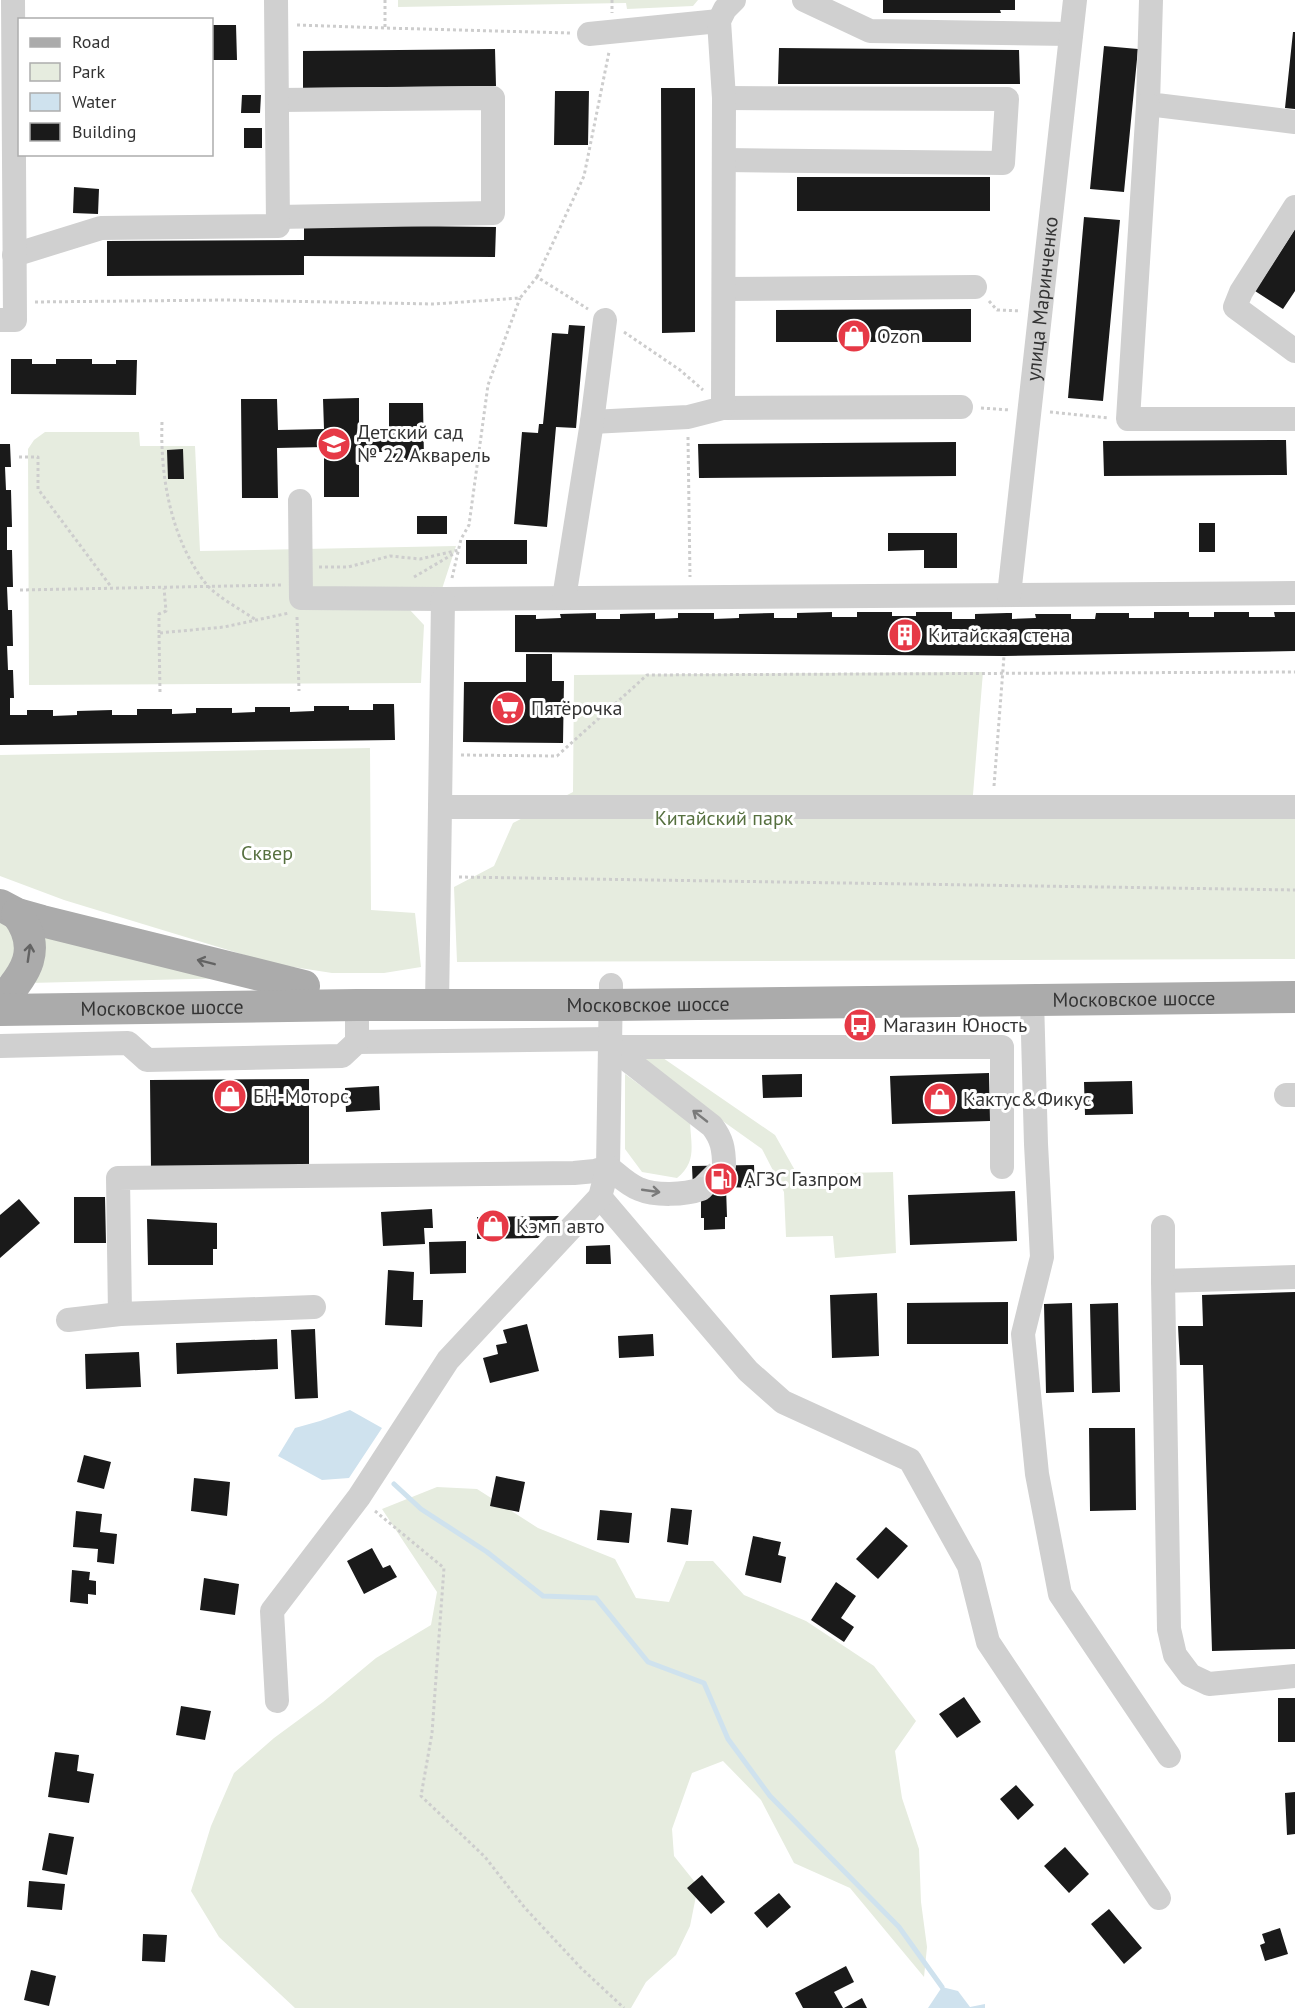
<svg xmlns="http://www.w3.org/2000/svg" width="1295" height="2008" font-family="'PT Sans',sans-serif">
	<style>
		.green { fill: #e6ecdf }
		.water { fill: #cfe2ee }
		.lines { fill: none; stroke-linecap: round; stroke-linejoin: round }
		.stream { stroke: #cfe2ee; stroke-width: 5 }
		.building { fill: #1a1a1a }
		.minor-tunnel { stroke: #d6d6d6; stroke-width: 24; stroke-dasharray: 24 12; stroke-linecap: butt }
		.path { stroke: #cdcdcd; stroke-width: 3; stroke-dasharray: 3 3; stroke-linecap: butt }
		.minor { stroke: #d0d0d0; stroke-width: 24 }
		.major { stroke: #ababab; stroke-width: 32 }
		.oneway { stroke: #636363 }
		.oneway2 { stroke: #7a7a7a }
		.labels { text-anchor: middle; stroke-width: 6; stroke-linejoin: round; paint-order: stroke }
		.street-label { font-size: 20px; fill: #333; stroke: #fff }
		.poi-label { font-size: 20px; fill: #333; stroke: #fff; text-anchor: start }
		.park-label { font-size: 20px; fill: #56703f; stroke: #fff }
	</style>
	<rect width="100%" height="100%" fill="#fff"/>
	<path class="green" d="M398,0H698L693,6L627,9L626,3L398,7Z
		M45,432H139L140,446H195L200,551L456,546L441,592L409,609L424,625L421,683L29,685L28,449L34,440Z
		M983,672L971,819L1295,817V959L457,962L454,887L494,866L513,823L573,792L574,675Z
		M370,748L371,910L415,913L421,967L384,973H332L274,964L64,900L0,876V755Z
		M0,917L16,933L14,966L0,977Z
		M41,930L234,978L29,983Z
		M630,1055L663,1058L775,1135L797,1174L893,1172L896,1253L835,1258L833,1236L786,1237L784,1192L762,1149Z
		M625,1074L690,1122C691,1145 697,1162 677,1178L642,1172L625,1149Z
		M437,1487L477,1489L538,1528L615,1559L636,1598L669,1602L686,1561H713L744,1595L806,1621L874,1666L916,1721L895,1751L902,1798L919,1849L921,1902L927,1947L924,1977L850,1888L794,1863L761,1800L723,1761L692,1773L672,1829L674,1856L698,1886L690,1926L676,1955L646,1982L631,2008H295L219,1937L191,1891L211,1826L234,1773L274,1738L323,1702L376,1658L431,1625L437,1592L382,1509Z"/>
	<path class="water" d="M350,1410L382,1428L349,1478L322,1480L278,1456L295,1428L320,1421Z
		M942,1987L958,1991L970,2007L985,2004V2008H928Z"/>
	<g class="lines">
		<path class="stream" d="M394,1484L421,1509L487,1552L543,1596L596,1598L648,1662L704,1683L728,1739L770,1796L899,1927L942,1987"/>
	</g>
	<path class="building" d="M883,0H1015V10H1000L1001,13H883Z
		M212,25H236L237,60H212Z
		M1293,32H1295V109L1285,108Z
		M1104,46L1138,49L1124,192L1090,189Z
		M779,48L1019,50L1020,84H778Z
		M495,49L496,86L303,88V51Z
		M661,88H695V332L662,333Z
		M555,91H589L588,145H554Z
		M242,95H261L260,113H241Z
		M244,128H262V148H244Z
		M797,177H990V211H797Z
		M74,187L99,189L98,214L73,213Z
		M1084,217L1120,220L1103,401L1068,398Z
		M304,225L496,227L495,257L304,256V275L107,276V241L304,240Z
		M1295,229V291L1283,309L1255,291Z
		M971,309V342H776V310Z
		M569,325L585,326L576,428L556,427L547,527L514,524L522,432L538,433L539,424H543L552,333L568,334Z
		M11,359H32V364H56V359H92V364H116V360H137L136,395L11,394Z
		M359,398V436L389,435V403H423L424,460H390V452H359V497H324V447L277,448L278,498H242L241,399H277L278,430L324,429L323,399Z
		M1286,440L1287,475L1104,476L1103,441Z
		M956,442V476L699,478L698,444Z
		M0,444H10L11,467H5L6,490H11L12,527H7V550H12L13,587H7L8,610H12L13,646H7L8,670H13L14,698H10V715H27V710H53V716L77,715V711L112,710V715H137V709H172V714L196,713V708H232V713L255,712V707H290V712L314,711V706H349V710H373V704H394L395,740L0,745Z
		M183,449L184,479H168L167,450Z
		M417,516H447V534H417Z
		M1199,523H1215V552H1199Z
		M888,533H957V568H924V550L888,551Z
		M466,540H527V564H466Z
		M832,612V617H857V612H892V616H916V612H952V619H975V614L1007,613H1012V619L1036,618L1035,614H1071V619H1095L1096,613H1129V618H1154V612H1189V617H1214V612H1249V617H1275L1274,612H1295V651L1004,656L515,652V615H536V619L561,618L560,614L596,613V619H620V614L655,613V619L678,618V613H714V619L739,618V614L774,613V618H797V613Z
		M526,654H552V681H564L563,743L463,742L464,682H526Z
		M989,1073L990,1121L892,1124L890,1076Z
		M802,1074V1097L763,1098L762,1075Z
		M309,1079V1167L151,1168L150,1080Z
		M1132,1081L1133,1114L1085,1115L1084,1082Z
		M379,1086L380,1110L346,1112L345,1088Z
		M754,1165L755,1188L726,1187L727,1217H725V1229L704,1230V1218H701V1189H693L692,1166Z
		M1015,1191L1017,1241L910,1245L908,1195Z
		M74,1197H105L106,1243H74Z
		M19,1199L40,1223L0,1258V1215Z
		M432,1209L433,1228H424L425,1244L383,1246L381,1212Z
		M559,1216L538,1238L477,1239V1217Z
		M147,1219L217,1223V1249H213V1265H148Z
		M466,1241V1273L430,1274L429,1242Z
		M610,1245L611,1264H586V1246Z
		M388,1270L414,1272L413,1300H423L422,1327L385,1325Z
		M1295,1292V1649L1212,1651L1203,1365H1180L1178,1326H1203L1202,1295Z
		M877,1293L879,1356L832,1358L830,1295Z
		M1008,1302V1344H907V1303Z
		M1072,1303L1074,1392L1046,1393L1044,1304Z
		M1118,1303L1120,1392L1092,1393L1090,1304Z
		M527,1324L539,1371L490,1383L483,1358L498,1354L496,1345L507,1343L503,1330Z
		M315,1329L318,1398L295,1399L291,1330Z
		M653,1334L654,1356L619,1358L618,1336Z
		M277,1339L278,1369L177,1374L176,1343Z
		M139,1352L141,1387L86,1389L85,1354Z
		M1089,1428H1135L1136,1510L1090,1511Z
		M84,1455L111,1462L104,1489L77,1482Z
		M496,1476L525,1482L519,1512L490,1506Z
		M194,1478L230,1482L227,1516L191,1511Z
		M671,1508L692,1510L688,1545L667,1542Z
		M600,1510L632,1513L629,1543L597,1540Z
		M76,1511L102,1514L100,1532L117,1534L114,1564L97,1562L98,1549L73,1547Z
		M886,1527L908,1546L878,1579L856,1559Z
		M753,1536L781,1542L778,1555L786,1557L781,1583L745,1575Z
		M372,1548L383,1568L390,1565L397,1577L364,1594L347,1561Z
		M72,1570L90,1572L89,1580L96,1581V1595L88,1594V1604L70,1602Z
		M204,1578L239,1584L235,1615L200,1610Z
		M836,1582L856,1596L841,1618L854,1627L844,1642L811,1620Z
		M964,1697L981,1722L957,1738L939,1714Z
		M1278,1698H1295V1742H1278Z
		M181,1706L211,1711L205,1740L176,1735Z
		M55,1752L79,1755L77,1771L94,1774L89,1803L48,1797Z
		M1016,1785L1034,1805L1018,1820L1000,1799Z
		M1295,1792V1834L1287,1835L1285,1793Z
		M49,1833L74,1837L67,1875L42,1870Z
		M1065,1847L1089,1874L1069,1893L1044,1866Z
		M702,1875L725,1902L711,1914L687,1888Z
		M29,1881L65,1884L62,1910L27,1907Z
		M779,1893L791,1907L767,1928L754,1913Z
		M1109,1909L1142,1948L1124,1964L1091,1924Z
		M1280,1928L1288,1954L1265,1961L1260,1945L1265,1943L1262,1934Z
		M143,1934L167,1935L165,1962L142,1961Z
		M846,1966L854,1982L834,1992L843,2008H803L795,1993Z
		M31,1970L56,1976L49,2006L24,2000Z
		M862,1998L867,2008H844Z"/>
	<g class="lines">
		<path class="minor-tunnel" d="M701,1189L724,1166"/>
		<path class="path" d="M385,0V28L570,33
			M612,0V13
			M297,25L385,28
			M537,277L584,176L609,52
			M989,301L997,310L1021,311
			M35,302L226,300L434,304L520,298L537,277L588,309
			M624,332L680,370L703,390
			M981,408L1010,410
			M1050,412L1109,418
			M162,422C160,476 171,541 207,585C216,596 243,611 256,620
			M688,437L690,577
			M19,457H38V489L112,588
			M319,567H348L390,556L420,559L459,550
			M414,577L455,553
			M452,578L461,539L469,525L488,385L520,298
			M20,590L281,585
			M297,617L299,691
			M159,633V614L166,611L164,588
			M160,692L159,633L224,627L289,613
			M461,755L557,756L647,675L1295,672
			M994,786L1004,656
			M459,877L1295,890
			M375,1511L444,1568L432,1733L421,1796L485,1857L525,1908L581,1968L624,2008"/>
		<g class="minor">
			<path d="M804,0L870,31L1071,34"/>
			<path d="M1151,0L1148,104L1295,122"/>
			<path d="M589,34L719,21"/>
			<path d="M278,100L493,98V213L278,217"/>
			<path d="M1148,104L1128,419H1295"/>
			<path d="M724,160L1003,163L1007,99L724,98"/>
			<path d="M1295,207L1241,292L1235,307L1295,351"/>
			<path d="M14,255L101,228L278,226L276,0"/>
			<path d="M724,289L975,287"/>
			<path d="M0,320H15L13,0"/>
			<path d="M723,408L961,407"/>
			<path d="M592,422L688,417L723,408L724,98L719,21L725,9L734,0"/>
			<path d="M300,501L301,598L443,599L1295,593"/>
			<path id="s1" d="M1009,595L1075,0"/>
			<path d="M564,598L592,422L605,320"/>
			<path d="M440,807L443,599"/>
			<path d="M1032,999L1036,1144L1042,1257L1023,1334L1037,1474L1060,1594L1169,1756"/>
			<path d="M437,1005L440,807H1295"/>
			<path d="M357,1042L611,1039"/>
			<path d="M0,1046L128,1043L147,1060L342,1056L357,1042V1005"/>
			<path d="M611,1047H1002V1167"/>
			<path d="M611,1047L712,1126C722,1139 724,1149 724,1166"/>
			<path d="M1286,1095H1295"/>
			<path d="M600,1197L748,1371L783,1402L910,1460L969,1566L988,1642L1159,1898"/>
			<path d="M1163,1227V1281L1295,1277"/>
			<path d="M1163,1281L1169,1629L1175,1655L1190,1675L1209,1684L1295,1676"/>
			<path d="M120,1314L118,1178L574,1173L595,1171L608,1167L611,985"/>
			<path d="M68,1320L120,1314L314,1307"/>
			<path d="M277,1701L272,1611L359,1497L448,1360L600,1197L608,1167C617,1174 628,1185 639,1189C655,1196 685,1195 701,1189"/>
		</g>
		<g class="major">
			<path d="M0,905L17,914L42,921L304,986"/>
			<path d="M0,1002C26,974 43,949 17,914"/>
			<path id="s2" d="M0,1010L357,1005H611L1295,997"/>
		</g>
	</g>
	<defs><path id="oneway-shaft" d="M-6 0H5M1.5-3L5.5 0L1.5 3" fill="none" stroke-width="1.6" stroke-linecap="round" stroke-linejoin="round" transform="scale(1.5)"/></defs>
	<g class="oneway">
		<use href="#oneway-shaft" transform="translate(29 953) rotate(-82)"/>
		<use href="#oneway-shaft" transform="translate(206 962) rotate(-166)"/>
	</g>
	<g class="oneway2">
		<use href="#oneway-shaft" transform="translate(700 1116) rotate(-142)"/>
		<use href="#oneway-shaft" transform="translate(651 1191) rotate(8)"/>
	</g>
	<defs>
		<g id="shop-disc" transform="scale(1.725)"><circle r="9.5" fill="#e63946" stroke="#fff"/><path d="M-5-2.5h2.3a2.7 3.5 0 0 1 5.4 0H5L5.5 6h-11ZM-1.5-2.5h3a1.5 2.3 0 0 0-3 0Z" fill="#fff"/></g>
		<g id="school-disc" transform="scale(1.725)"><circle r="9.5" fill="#e63946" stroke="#fff"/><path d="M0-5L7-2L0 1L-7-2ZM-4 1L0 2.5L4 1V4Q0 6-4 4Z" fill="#fff"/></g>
		<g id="building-disc" transform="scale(1.725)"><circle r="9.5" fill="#e63946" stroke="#fff"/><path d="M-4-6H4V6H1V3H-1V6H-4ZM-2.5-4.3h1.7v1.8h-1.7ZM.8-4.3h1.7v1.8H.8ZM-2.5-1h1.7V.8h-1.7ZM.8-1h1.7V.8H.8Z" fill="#fff"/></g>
		<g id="supermarket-disc" transform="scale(1.725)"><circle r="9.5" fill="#e63946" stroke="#fff"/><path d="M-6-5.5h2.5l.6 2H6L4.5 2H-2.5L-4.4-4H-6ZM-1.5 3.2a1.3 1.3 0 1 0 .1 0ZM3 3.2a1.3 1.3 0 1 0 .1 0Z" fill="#fff"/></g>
		<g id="bus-disc" transform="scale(1.725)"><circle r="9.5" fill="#e63946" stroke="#fff"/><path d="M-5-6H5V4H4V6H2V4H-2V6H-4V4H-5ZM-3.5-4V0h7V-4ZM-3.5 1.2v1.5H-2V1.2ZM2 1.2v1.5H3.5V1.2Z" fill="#fff"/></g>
		<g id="fuel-disc" transform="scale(1.725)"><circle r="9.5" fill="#e63946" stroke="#fff"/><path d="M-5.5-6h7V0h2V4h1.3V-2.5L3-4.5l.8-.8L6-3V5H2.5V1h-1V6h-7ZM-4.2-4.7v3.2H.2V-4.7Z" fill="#fff"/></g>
	</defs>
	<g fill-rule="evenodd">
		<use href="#shop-disc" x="854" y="336"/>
		<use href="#school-disc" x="334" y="444"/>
		<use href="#building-disc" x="905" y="635"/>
		<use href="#supermarket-disc" x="508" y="708"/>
		<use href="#bus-disc" x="860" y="1025"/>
		<use href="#shop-disc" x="230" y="1096"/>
		<use href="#shop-disc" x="940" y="1099"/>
		<use href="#fuel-disc" x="721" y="1179"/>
		<use href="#shop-disc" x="493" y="1226"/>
	</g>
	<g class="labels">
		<g class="street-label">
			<text dy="7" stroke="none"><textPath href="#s1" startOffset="298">улица Маринченко</textPath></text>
			<text dy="7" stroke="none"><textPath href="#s2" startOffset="1134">Московское шоссе</textPath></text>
			<text dy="7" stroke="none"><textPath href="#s2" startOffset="648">Московское шоссе</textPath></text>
			<text dy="7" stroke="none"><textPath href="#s2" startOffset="162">Московское шоссе</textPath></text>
		</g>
		<g class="poi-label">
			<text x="877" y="343">Ozon</text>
			<text x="357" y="439">Детский сад<tspan x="357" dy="23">№ 22 Акварель</tspan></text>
			<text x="928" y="642">Китайская стена</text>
			<text x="531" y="715">Пятёрочка</text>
			<text x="883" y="1032">Магазин Юность</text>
			<text x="253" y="1103">БН-Моторс</text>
			<text x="963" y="1106">Кактус&amp;Фикус</text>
			<text x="744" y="1186">АГЗС Газпром</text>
			<text x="516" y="1233">Кэмп авто</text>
		</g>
		<g class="park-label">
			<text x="724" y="825">Китайский парк</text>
			<text x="267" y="860">Сквер</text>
		</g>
	</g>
	<rect x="18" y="18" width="195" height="138" fill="#ffffff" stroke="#adadad" stroke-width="1.5"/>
	<rect x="30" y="38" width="30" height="9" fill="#ababab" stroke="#adadad" stroke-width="1.5"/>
	<text x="72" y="48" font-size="18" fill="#333333">Road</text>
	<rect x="30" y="63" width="30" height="18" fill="#e6ecdf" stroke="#adadad" stroke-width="1.5"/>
	<text x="72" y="78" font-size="18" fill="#333333">Park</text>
	<rect x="30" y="93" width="30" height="18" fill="#cfe2ee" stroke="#adadad" stroke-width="1.5"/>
	<text x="72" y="108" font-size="18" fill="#333333">Water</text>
	<rect x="30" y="123" width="30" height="18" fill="#1a1a1a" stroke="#adadad" stroke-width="1.5"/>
	<text x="72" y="138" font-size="18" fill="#333333">Building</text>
</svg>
